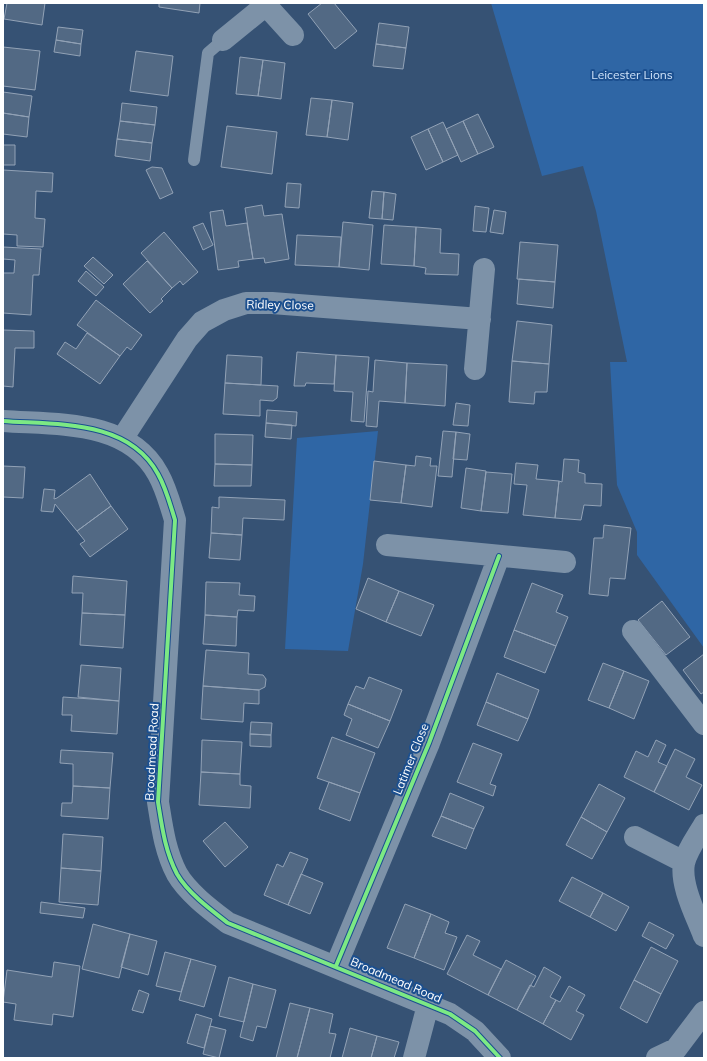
<svg xmlns="http://www.w3.org/2000/svg" width="707" height="1061" font-family="Mulish,sans-serif">
	<style>
		.green { fill: #2f66a5 }
		.building { fill: #526984; stroke: #92a2b6 }
		.lines { fill: none; stroke-linecap: round; stroke-linejoin: round }
		.lane { stroke: #7d92a8; stroke-width: 12 }
		.street { stroke: #7d92a8; stroke-width: 22 }
		.cycleway-casing { stroke: #1b4f8f; stroke-width: 6 }
		.cycleway { stroke: #7ce984; stroke-width: 4 }
		.labels { text-anchor: middle; stroke-width: 4; stroke-linejoin: round; paint-order: stroke }
		.park-label { font-size: 12px; fill: #cfe3fa; stroke: #1b4f8f }
		.street-label { font-size: 12px; fill: #fff; stroke: #1b4f8f }
	</style>
	<rect width="100%" height="100%" fill="#365274"/>
	<path class="green" d="M491,3H704V648L637,555V532L617,485L610,362H627L596,211L583,166L542,176Z
		M378,431L363,564L348,651L285,649L297,438Z"/>
	<path class="building" d="M7,3H45L42,25L4,19Z
		M159,3H200L199,13L159,7Z
		M322,3H334L357,31L335,49L308,14Z
		M379,23L409,27L406,48L376,44Z
		M58,27L83,30L81,44L56,40Z
		M56,40L81,44L80,56L54,52Z
		M376,44L406,48L403,69L373,66Z
		M3,47L40,51L35,90L3,86Z
		M136,51L173,56L168,96L130,91Z
		M240,57L263,60L258,96L236,94Z
		M263,60L285,63L281,99L258,96Z
		M3,92L32,96L29,117L3,113Z
		M311,98L332,100L327,137L306,135Z
		M332,100L353,103L348,140L327,137Z
		M122,103L157,107L155,125L120,121Z
		M3,113L29,117L27,137L3,134Z
		M478,114L494,147L478,154L463,121Z
		M120,121L155,125L152,143L117,139Z
		M463,121L478,154L461,162L446,129Z
		M443,122L458,155L443,162L428,129Z
		M227,126L277,132L272,174L221,167Z
		M428,129L443,162L426,170L411,137Z
		M117,139L152,143L150,161L115,156Z
		M3,145H15V165H3Z
		M152,167L162,168L173,193L160,199L146,170Z
		M3,170L53,173L52,192L36,191L35,218L45,219L43,247L17,246V235L3,234Z
		M287,183L301,184L299,208L285,207Z
		M372,191L384,192L382,219L369,218Z
		M384,192L396,194L393,220L382,219Z
		M262,205L264,216L282,214L289,259L265,263L264,258L253,259L245,208Z
		M475,206L489,208L486,232L473,231Z
		M223,210L226,226L247,223L253,259L238,261L239,267L218,270L210,212Z
		M494,210L506,212L503,234L490,232Z
		M343,222L373,225L369,270L339,267Z
		M203,223L213,245L203,250L193,227Z
		M384,225L416,227L414,266L381,264Z
		M416,227L441,229L440,253L459,254L458,275L425,274L426,268L414,266Z
		M164,232L198,272L183,285L180,281L172,288L141,253Z
		M297,235L341,237L339,267L295,265Z
		M520,242L558,245L555,282L517,279Z
		M3,247L41,249L39,275H33L31,315L3,313V273H14L15,260L3,259Z
		M93,257L113,275L104,284L84,266Z
		M147,261L172,288L161,299L163,301L150,313L123,284Z
		M86,271L104,287L96,296L78,281Z
		M519,279L555,282L553,308L517,304Z
		M96,300L142,335L131,350L127,347L120,356L77,325Z
		M517,321L552,325L549,364L512,361Z
		M3,330L34,331V348H15L13,387L3,386Z
		M87,333L120,356L100,384L57,354L65,342L76,349Z
		M297,352L336,355L334,384L306,383L305,386H294Z
		M227,355L262,357L261,385L225,383Z
		M336,355L369,357L364,422L351,421L353,392L334,391Z
		M375,360L407,363L405,403L379,401L377,427L366,426L368,391L373,392Z
		M512,361L549,364L547,392H535L534,404L509,402Z
		M407,363L447,365L445,406L405,403Z
		M225,383L278,386L277,398L273,401L260,400V416L223,414Z
		M456,403L470,405L468,426L453,425Z
		M267,410L297,412L296,426L266,423Z
		M266,423L292,425L291,439L265,437Z
		M443,431L456,432L452,477L438,476Z
		M456,432L470,434L467,460L453,459Z
		M215,434L253,435L252,465L215,464Z
		M416,456L431,458L430,466H437L432,507L401,503L406,465L415,466Z
		M564,459L579,460L578,472L585,474V483L602,484L601,506L584,505L581,520L555,518L559,481L562,482Z
		M374,461L406,465L401,503L370,500Z
		M516,463L538,465L536,479L559,481L555,518L523,515L527,485L514,484Z
		M215,464L252,465L251,486H214Z
		M3,466L25,467L23,498L3,497Z
		M466,468L486,471L481,511L461,508Z
		M486,472L512,474L508,513L481,511Z
		M90,474L111,506L77,531L55,504L53,512L41,511L44,489L55,490L54,499L57,498Z
		M219,497L285,500L284,520L243,518L242,535L211,533L212,507L219,508Z
		M111,506L128,529L90,557L80,544L85,541L77,531Z
		M604,525L631,528L625,579L610,578L608,596L589,594L594,538H603Z
		M211,533L242,535L240,560L209,558Z
		M73,576L127,581L125,615L82,613L83,593H72Z
		M368,578L399,591L386,622L356,609Z
		M206,582L240,583L239,595L255,596L254,611L238,610L237,617L205,615Z
		M532,583L563,595L556,612L568,617L556,646L514,630Z
		M399,591L434,605L421,636L386,622Z
		M662,601L690,637L666,655L638,620Z
		M82,613L125,615L123,648L80,645Z
		M205,615L237,617L236,646L203,644Z
		M514,630L556,646L545,673L504,657Z
		M206,650L249,653L248,674L263,675L266,679L265,687L259,690L203,686Z
		M704,654V692L701,694L683,670Z
		M603,663L624,671L609,708L588,700Z
		M81,665L121,668L119,701L78,697Z
		M624,671L649,681L634,719L609,708Z
		M497,673L539,690L528,719L486,702Z
		M369,677L402,690L390,721L348,704L356,686L364,689Z
		M203,686L259,690V704L244,703L243,722L201,719Z
		M63,697L119,701L117,734L71,731L72,715H62Z
		M486,702L528,719L518,741L477,725Z
		M348,704L390,721L378,748L346,735L352,719L344,715Z
		M251,722L272,723L271,735L250,734Z
		M250,734L271,735V747L250,746Z
		M332,737L375,753L360,793L317,778Z
		M202,740L242,742L240,774L201,772Z
		M656,740L666,745L658,762L667,766L654,792L624,777L636,751L648,757Z
		M473,743L502,754L490,784L496,786L493,796L457,782Z
		M675,749L695,759L686,777L702,785L689,810L654,792Z
		M61,750L113,753L110,788L73,786V764L60,763Z
		M201,772L240,774V785L251,786L250,808L199,805Z
		M329,782L360,793L350,821L319,809Z
		M599,784L625,798L607,832L581,817Z
		M73,786L110,788L108,819L61,816L62,803H72Z
		M450,793L484,807L474,829L441,816Z
		M441,816L474,829L466,849L432,836Z
		M581,817L607,832L592,859L566,845Z
		M225,822L248,847L225,867L203,841Z
		M63,834L103,837L101,871L61,868Z
		M290,852L308,859L288,905L264,895L277,864L283,867Z
		M61,868L101,871L98,905L59,902Z
		M301,874L323,883L310,914L288,905Z
		M572,877L603,893L590,917L559,901Z
		M603,893L629,907L616,931L590,917Z
		M41,902L85,908L83,918L40,913Z
		M405,904L431,914L414,958L387,948Z
		M431,914L449,922L445,933L457,937L444,970L414,958Z
		M649,922L674,935L666,949L642,936Z
		M93,924L130,934L119,978L82,969Z
		M130,934L157,941L148,975L121,967Z
		M467,935L480,941L473,955L501,969L488,995L447,974Z
		M651,947L678,961L661,994L634,980Z
		M165,952L191,959L181,992L156,986Z
		M191,959L216,966L204,1007L179,1000Z
		M506,960L536,976L517,1010L488,995Z
		M54,962L80,966L73,1017L53,1014L52,1025L14,1020L16,1004L3,1002L7,970L52,977Z
		M544,967L561,977L550,997L556,1000L543,1024L517,1010L530,985L534,987Z
		M229,977L253,984L244,1022L219,1016Z
		M634,980L661,994L647,1023L620,1008Z
		M253,984L276,990L266,1028L257,1026L253,1041L240,1037Z
		M569,986L585,995L576,1011L584,1015L571,1040L543,1024L556,1000L560,1002Z
		M139,990L149,994L143,1013L132,1010Z
		M290,1003L310,1008L297,1058H276Z
		M310,1008L333,1014L329,1033L336,1034L330,1058H297Z
		M196,1014L212,1019L204,1048L187,1043Z
		M210,1026L226,1030L219,1058L203,1054Z
		M350,1028L377,1036L371,1058H342Z
		M377,1036L399,1042L394,1058H371Z"/>
	<g class="lines">
		<path class="lane" d="M194,160L208,53L223,40"/>
		<path class="street" d="M264,3L293,35
			M223,40L266,5
			M475,369L484,269
			M3,421C56,425 128,419 158,474C166,488 170,504 175,520L158,802C162,827 165,851 177,874C188,893 211,910 228,923L450,1014L475,1031L500,1058
			M122,439L187,339L202,322L224,310L246,303H272L480,319
			M387,545L565,562
			M633,631L704,724
			M704,825C697,837 687,850 684,863C680,885 696,915 704,936
			M635,837L684,862
			M336,966L429,743L499,556
			M414,1058L428,1005
			M657,1058L676,1049L704,1012"/>
		<g class="cycleway-casing">
			<path id="cycleway" d="M3,421C56,425 128,419 158,474C166,488 170,504 175,520L158,802C162,827 165,851 177,874C188,893 211,910 228,923L450,1014L475,1031L500,1058
				M336,966L429,743L499,556"/>
		</g>
		<use href="#cycleway" class="cycleway"/>
	</g>
	<g class="labels">
		<g class="park-label">
			<text x="632" y="79">Leicester Lions</text>
		</g>
		<g class="street-label">
			<text transform="translate(280 305) rotate(1)" y="4">Ridley Close</text>
			<text transform="translate(152 752) rotate(-87)" y="4">Broadmead Road</text>
			<text transform="translate(411 759) rotate(-68)" y="4">Latimer Close</text>
			<text transform="translate(396 980) rotate(23)" y="4">Broadmead Road</text>
		</g>
	</g>
	<rect width="707" height="1061" fill="none" stroke="#ffffff" stroke-width="8"/>
</svg>
